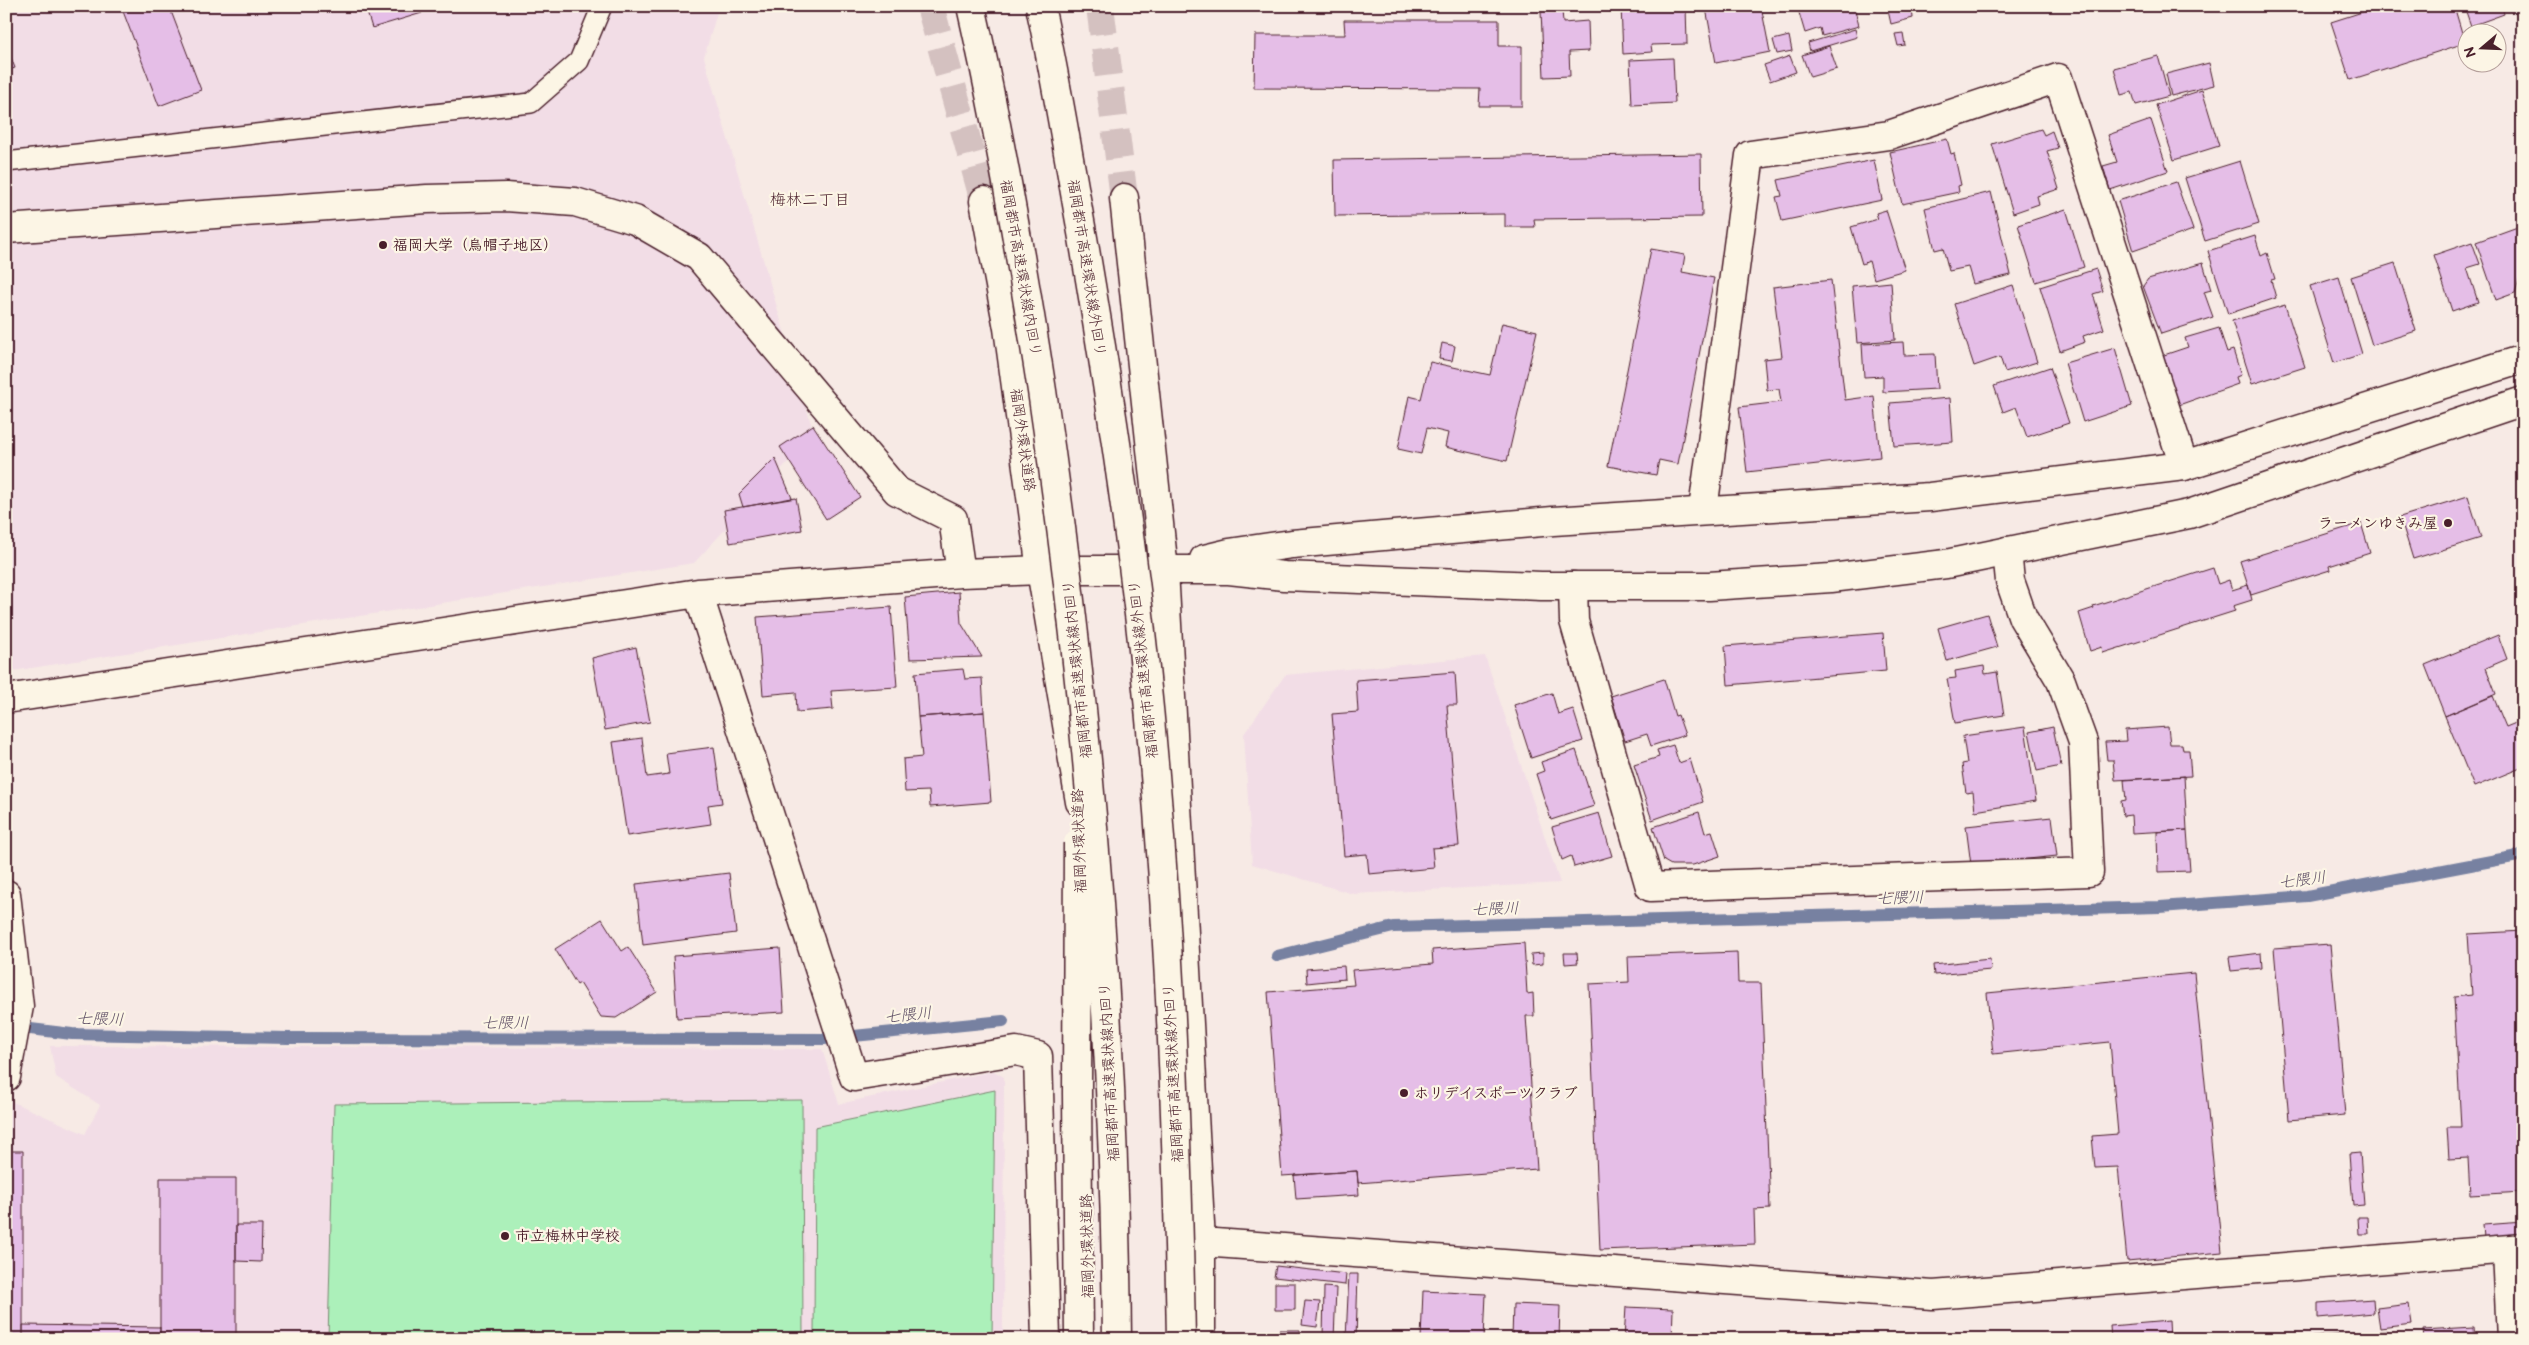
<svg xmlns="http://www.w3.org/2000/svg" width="2529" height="1345" font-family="'Balsamiq Sans','Klee One',sans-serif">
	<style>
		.built { fill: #f2dde6 }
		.green { fill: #acf0ba; stroke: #7b8872 }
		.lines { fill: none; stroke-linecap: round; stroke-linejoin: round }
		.stream { stroke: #7781a1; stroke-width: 12 }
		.building { fill: #e5bee7; stroke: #4a1f2b }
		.trunk-tunnel { stroke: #d4c1c0; stroke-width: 28; stroke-dasharray: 28 14; stroke-linecap: butt }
		.service-casing { stroke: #4a1f2b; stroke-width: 22 }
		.minor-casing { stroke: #4a1f2b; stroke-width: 31 }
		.tertiary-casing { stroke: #4a1f2b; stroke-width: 31 }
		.trunk-casing { stroke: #4a1f2b; stroke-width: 31 }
		.service { stroke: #fcf5e5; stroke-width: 19 }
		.minor { stroke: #fcf5e5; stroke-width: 28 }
		.tertiary { stroke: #fcf5e5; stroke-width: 28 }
		.trunk { stroke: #fcf5e5; stroke-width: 28 }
		.motorway-bridge-casing { stroke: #4a1f2b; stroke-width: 31; stroke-linecap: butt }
		.motorway-bridge { stroke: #fcf5e5; stroke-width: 28 }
		.poi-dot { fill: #4a1f2b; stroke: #fcf5e5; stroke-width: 2 }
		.labels { text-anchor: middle; stroke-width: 4.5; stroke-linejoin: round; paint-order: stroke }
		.poi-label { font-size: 15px; font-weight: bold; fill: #4a1f2b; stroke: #fcf5e5; text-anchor: start }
		.street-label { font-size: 15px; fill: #4a1f2b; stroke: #fcf5e5 }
		.neighbourhood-label { font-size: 16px; fill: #4a1f2b; stroke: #fcf5e5 }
		.water-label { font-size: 16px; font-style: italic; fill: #605066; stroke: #fcf5e5 }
	</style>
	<rect width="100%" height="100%" fill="#f7eae5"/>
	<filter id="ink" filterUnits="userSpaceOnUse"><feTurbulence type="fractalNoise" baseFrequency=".02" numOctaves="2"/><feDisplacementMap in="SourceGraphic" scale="10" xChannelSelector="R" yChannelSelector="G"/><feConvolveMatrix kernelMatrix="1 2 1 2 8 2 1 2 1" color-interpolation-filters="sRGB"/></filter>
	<g filter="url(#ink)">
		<path class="built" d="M6,6H719L704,57L814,434L694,563L6,672Z
			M1485,656L1560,883L1353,894L1252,864L1244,734L1285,675Z
			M50,1046L822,1049L839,1104L994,1071L1004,1077L1003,1339H6V1099L85,1134L100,1105L56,1077Z"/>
		<path class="green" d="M995,1090L992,1339H814L815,1127Z
			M802,1100L803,1339H328L334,1104Z"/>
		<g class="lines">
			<path class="stream" d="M1277,956L1393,927L2160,907L2307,896L2523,855
				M14,1027L72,1034L288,1038L824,1039L1003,1021"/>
		</g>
		<path class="building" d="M121,6H169L201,90L159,106Z
			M365,6H420L422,13L372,28Z
			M1621,6H1686L1687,44L1651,45L1652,52L1623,54Z
			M1712,6H1761L1770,52L1716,63L1706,8Z
			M1797,6H1854L1859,26L1822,36L1820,28L1805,33Z
			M1887,6H1925L1912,9L1913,18L1891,24Z
			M2381,6H2454L2465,43L2350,80L2331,22Z
			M2464,6H2502L2504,14L2471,26Z
			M1562,10L1563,23L1588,21L1589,51L1569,52L1570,76L1544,77L1541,11Z
			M1344,20H1499V46H1522V106H1479L1480,89L1254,88L1255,35H1345Z
			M1855,29L1857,37L1810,51L1808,43Z
			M1903,33L1905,45L1898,46L1895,34Z
			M1789,36L1792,51L1777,54L1773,40Z
			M6,45L15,68L6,71Z
			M1829,46L1837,69L1810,77L1802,55Z
			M1790,56L1796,72L1770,81L1764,65Z
			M2158,56L2169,96L2136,105L2132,92L2121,95L2114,68Z
			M1673,58L1675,103L1632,105L1630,60Z
			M2209,63L2214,85L2171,96L2166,74Z
			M2202,90L2219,146L2174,160L2156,105Z
			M2151,120L2168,171L2110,190L2103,166L2117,162L2108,135Z
			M2041,129L2044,135L2052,131L2058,148L2047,151L2059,189L2037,196L2039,204L2013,213L1992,144Z
			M1947,139L1951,154L1954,153L1961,185L1958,186L1959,192L1902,204L1890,152Z
			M1701,154L1702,217L1534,219L1535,227H1505V214L1335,216L1334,160Z
			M1874,160L1882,200L1782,221L1776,197L1782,196L1778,180Z
			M2240,161L2259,224L2205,241L2185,178Z
			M2176,182L2193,230L2133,251L2118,201Z
			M1991,192L2011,275L1973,284L1968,267L1949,271L1943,248L1935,250L1925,208Z
			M2066,209L2084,267L2036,282L2018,225Z
			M1886,210L1905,270L1874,279L1869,261L1862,264L1851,227L1878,219L1876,213Z
			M2523,225V266L2515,293L2496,300L2476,242Z
			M2255,236L2261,256L2267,253L2275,279L2271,280L2276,298L2228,314L2208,251Z
			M2472,242L2480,264L2467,268L2478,302L2452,311L2434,255Z
			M1651,249L1685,255L1682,272L1714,278L1678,464L1659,460L1656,475L1608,466Z
			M2203,263L2211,290L2204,292L2213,317L2161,334L2143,286L2148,279Z
			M2395,263L2416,331L2372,345L2351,277Z
			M2096,269L2103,291L2093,294L2104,329L2083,336L2085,342L2060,351L2040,287Z
			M2339,277L2362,354L2334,363L2310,286Z
			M1831,280L1845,400L1874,396L1880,457L1747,472L1739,407L1781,402L1779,389L1767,390L1764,359L1782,357L1773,287Z
			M1891,282L1895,340L1857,343L1852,286Z
			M2013,285L2037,362L2005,372L2000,357L1974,366L1954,304Z
			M2285,305L2305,367L2252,384L2232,321Z
			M1502,323L1537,331L1507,461L1445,447L1448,433L1427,428L1421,454L1398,449L1409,396L1421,399L1430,362L1490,375Z
			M2219,328L2227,352L2233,350L2241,375L2236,377L2238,384L2176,406L2161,356L2188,347L2185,338Z
			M1903,342L1904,355L1935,354L1937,389L1883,392V376L1864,377L1862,344Z
			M1442,343L1455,346L1452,361L1439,359Z
			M2115,348L2132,406L2083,422L2065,363Z
			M2050,367L2069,423L2027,437L2016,407L2003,412L1994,386Z
			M1950,398L1953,442L1894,446L1890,403Z
			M813,425L860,497L826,519L780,447Z
			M775,458L792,498L743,507L739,494Z
			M2468,496L2481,538L2413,559L2400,517Z
			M796,498L802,530L730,543L724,510Z
			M2361,523L2370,553L2329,566L2330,570L2251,595L2240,561Z
			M2213,568L2218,584L2229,580L2232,590L2248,585L2252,600L2233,606L2235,611L2103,653L2102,647L2090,651L2079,613L2094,608L2093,606Z
			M959,592L961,623L982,657L910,659L905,597Z
			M891,607L897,687L831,691L833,709L797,712L796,692L763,695L757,617Z
			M1987,614L1997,647L1947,661L1938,628Z
			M1883,633L1886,671L1728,685L1725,646Z
			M2498,635L2507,659L2486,668L2496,694L2445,716L2425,665Z
			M636,647L650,722L605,730L592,658Z
			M1984,666L1985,674L1997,672L2004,715L1955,723L1947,679L1956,678L1955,671Z
			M963,669L965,679L982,678L984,712L918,717L915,673Z
			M1455,672L1457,705H1447L1459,846L1432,848L1434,868L1369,874L1367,854L1344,856L1332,714L1358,712L1356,680Z
			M1664,679L1675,716L1678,715L1685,735L1651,746L1647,734L1625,741L1611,696Z
			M1552,693L1558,714L1573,709L1583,741L1531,758L1514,705Z
			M2493,696L2506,727L2523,720V767L2474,787L2445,716Z
			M984,712L991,802L930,807L929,791L905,792L903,759L922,757L918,717Z
			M2025,727L2036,801L1975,811L1973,792L1966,793L1962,764L1967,763L1963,736Z
			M2053,727L2061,766L2037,771L2029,732Z
			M2168,727L2170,744H2182L2183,750H2189L2191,776L2115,780L2113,760H2107L2105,742L2126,741L2125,730Z
			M642,738L647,777L669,774L666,753L714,747L722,803L708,805L711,824L627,836L613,742Z
			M1673,745L1679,763L1690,759L1703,802L1652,820L1634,765L1659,757L1657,750Z
			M1576,750L1594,806L1551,820L1536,774L1544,771L1541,762Z
			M2184,776L2187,830L2132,833L2131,815L2123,816L2121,801L2126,800L2124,780Z
			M1699,812L1705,833L1712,831L1720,856L1693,865H1671L1664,861L1653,827Z
			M1599,813L1612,856L1574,867L1571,856L1562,860L1552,827Z
			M2052,817L2057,856L1971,865L1966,826Z
			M2187,830L2190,871L2158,872L2157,832Z
			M729,873L736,933L643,945L636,884Z
			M602,919L622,951L628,947L657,992L616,1018L601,1017L580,983L577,985L555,949Z
			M2523,931V1034H2521L2523,1192L2470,1195L2468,1158L2449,1159L2447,1127H2461L2454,997L2472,995L2468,934Z
			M1524,943L1527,994L1533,993L1534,1016H1526L1537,1169L1358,1183L1357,1171L1282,1176L1268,992L1354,985L1352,970L1433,964L1432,950Z
			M2330,944L2345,1115L2289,1120L2274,948Z
			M780,948L784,1012L677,1018L673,956Z
			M1737,952L1738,983H1761L1770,1209L1754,1210L1755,1244L1600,1250L1589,984L1629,982L1628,956Z
			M1543,953V964L1532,965L1531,954Z
			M1564,953H1577L1578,963L1565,964Z
			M2261,953L2262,968L2231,971L2229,957Z
			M1990,959L1991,970L1934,975L1933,965Z
			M1344,966L1345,979L1307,983L1306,969Z
			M2194,973L2222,1252L2127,1261L2118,1167L2095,1168L2092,1136L2118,1134L2110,1042L1993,1054L1987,993Z
			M6,1151H23V1339H6Z
			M2360,1153L2364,1205L2353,1206L2349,1154Z
			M1357,1171L1359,1195L1296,1199L1294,1175Z
			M160,1178H236V1339H160Z
			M2518,1204H2523V1215H2519Z
			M2358,1217H2367L2368,1234H2359Z
			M2523,1222V1236L2484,1238L2483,1225Z
			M236,1225H262L261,1262L236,1261Z
			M1276,1266L1346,1274L1345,1285L1274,1277Z
			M1349,1274H1358L1356,1339H1346Z
			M1275,1283H1295V1310H1275Z
			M1324,1287L1336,1288L1334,1339H1323Z
			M1423,1291L1486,1294L1484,1339H1421Z
			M2373,1299L2374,1313L2318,1318V1303Z
			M1305,1301L1320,1302L1317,1327L1302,1325Z
			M1513,1304L1560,1306L1559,1339H1512Z
			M2409,1304L2412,1324L2380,1328L2377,1308Z
			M1626,1307L1673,1309L1672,1339H1624Z
			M2169,1321L2170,1339H2111L2110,1326Z
			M23,1325L160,1327V1339H23Z
			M2473,1327L2474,1339H2424L2423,1330Z
			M1279,1330H1300V1339H1279Z
			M2386,1331V1339H2313V1337Z
			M1302,1335L1317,1336V1339H1302Z"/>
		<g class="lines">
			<path class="trunk-tunnel" d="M930,6L984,201
				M1100,6L1124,198"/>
			<g class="service-casing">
				<path id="service" d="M6,162L531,103L579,61L602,6"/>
			</g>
			<g class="minor-casing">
				<path id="minor" d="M6,229L427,199L506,197L575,202L635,220L699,257L897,491L953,519L961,573
					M1703,510L1750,155L1889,135L2058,78L2184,466
					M1573,586L1574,621L1650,887L2089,872L2083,742L2061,681L2023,618L2010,581L2007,551
					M698,593L854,1077L1016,1051L1038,1056L1046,1339
					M6,699L698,593L961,573L1041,570
					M6,894L19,1006L6,1077
					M1201,1242L1933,1295L2523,1248
					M2507,1250L2511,1339"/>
			</g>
			<g class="tertiary-casing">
				<path id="tertiary" d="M1204,559L1229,553L1292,544L1553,521L1930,497L2184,466L2523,359
					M1042,570H1229L1284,576L1541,586H1709L1831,578L1946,564L2189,514L2523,401"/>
			</g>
			<g class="trunk-casing">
				<path id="trunk" d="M1124,198L1164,570L1201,1242V1339
					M984,201L1008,328L1041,570L1080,802"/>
			</g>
			<use href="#service" class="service"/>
			<use href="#minor" class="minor"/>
			<use href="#tertiary" class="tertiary"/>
			<use href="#trunk" class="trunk"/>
			<g class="motorway-bridge-casing">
				<path id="motorway-bridge" d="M971,6C1000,133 1022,262 1042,391C1089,705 1114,1021 1117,1339
					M1040,6C1057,83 1069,161 1083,238C1107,378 1129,518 1144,659C1168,884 1177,1112 1181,1339
					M1078,843L1077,1094L1079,1339"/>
			</g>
			<use href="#motorway-bridge" class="motorway-bridge"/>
		</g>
	</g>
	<g class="poi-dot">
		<circle cx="383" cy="245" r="5"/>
		<circle cx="2448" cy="523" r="5"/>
		<circle cx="1404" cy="1093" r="5"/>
		<circle cx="505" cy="1236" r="5"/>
	</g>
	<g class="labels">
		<g class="poi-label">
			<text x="393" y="250">福岡大学（烏帽子地区）</text>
			<text x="2438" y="528" text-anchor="end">ラーメンゆきみ屋</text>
			<text x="1414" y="1098">ホリデイスポーツクラブ</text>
			<text x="515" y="1241">市立梅林中学校</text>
		</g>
		<g class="street-label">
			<text transform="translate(1021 268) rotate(80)" y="5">福岡都市高速環状線内回り</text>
			<text transform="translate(1087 268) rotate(81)" y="5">福岡都市高速環状線外回り</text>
			<text transform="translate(1023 440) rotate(82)" y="5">福岡外環状道路</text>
			<text transform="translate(1077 669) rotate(-96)" y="5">福岡都市高速環状線内回り</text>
			<text transform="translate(1143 669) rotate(-96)" y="5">福岡都市高速環状線外回り</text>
			<text transform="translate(1079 841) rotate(-92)" y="5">福岡外環状道路</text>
			<text transform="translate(1109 1072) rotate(-93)" y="5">福岡都市高速環状線内回り</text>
			<text transform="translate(1173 1073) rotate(-93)" y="5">福岡都市高速環状線外回り</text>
			<text transform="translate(1087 1246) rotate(-91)" y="5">福岡外環状道路</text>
		</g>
		<g class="neighbourhood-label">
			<text x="810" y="205">梅林二丁目</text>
		</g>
		<g class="water-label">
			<text transform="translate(2302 879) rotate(-7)" y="6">七隈川</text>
			<text transform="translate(1900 897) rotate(-2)" y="6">七隈川</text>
			<text transform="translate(1495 908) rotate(-2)" y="6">七隈川</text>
			<text transform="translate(908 1014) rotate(-6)" y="6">七隈川</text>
			<text transform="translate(100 1018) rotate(2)" y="6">七隈川</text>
			<text x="505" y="1028">七隈川</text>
		</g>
	</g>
	<rect width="2529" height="1345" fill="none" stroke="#fcf5e5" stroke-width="25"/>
	<rect x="12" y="12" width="2504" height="1320" fill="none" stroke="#4a1f2b" stroke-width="2" filter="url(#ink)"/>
	<g transform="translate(2482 48) rotate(251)"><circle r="24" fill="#fcf5e5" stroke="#b59f9b"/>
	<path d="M0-4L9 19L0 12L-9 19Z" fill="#4a1f2b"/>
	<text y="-8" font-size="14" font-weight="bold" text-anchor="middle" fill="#4a1f2b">N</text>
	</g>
</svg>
